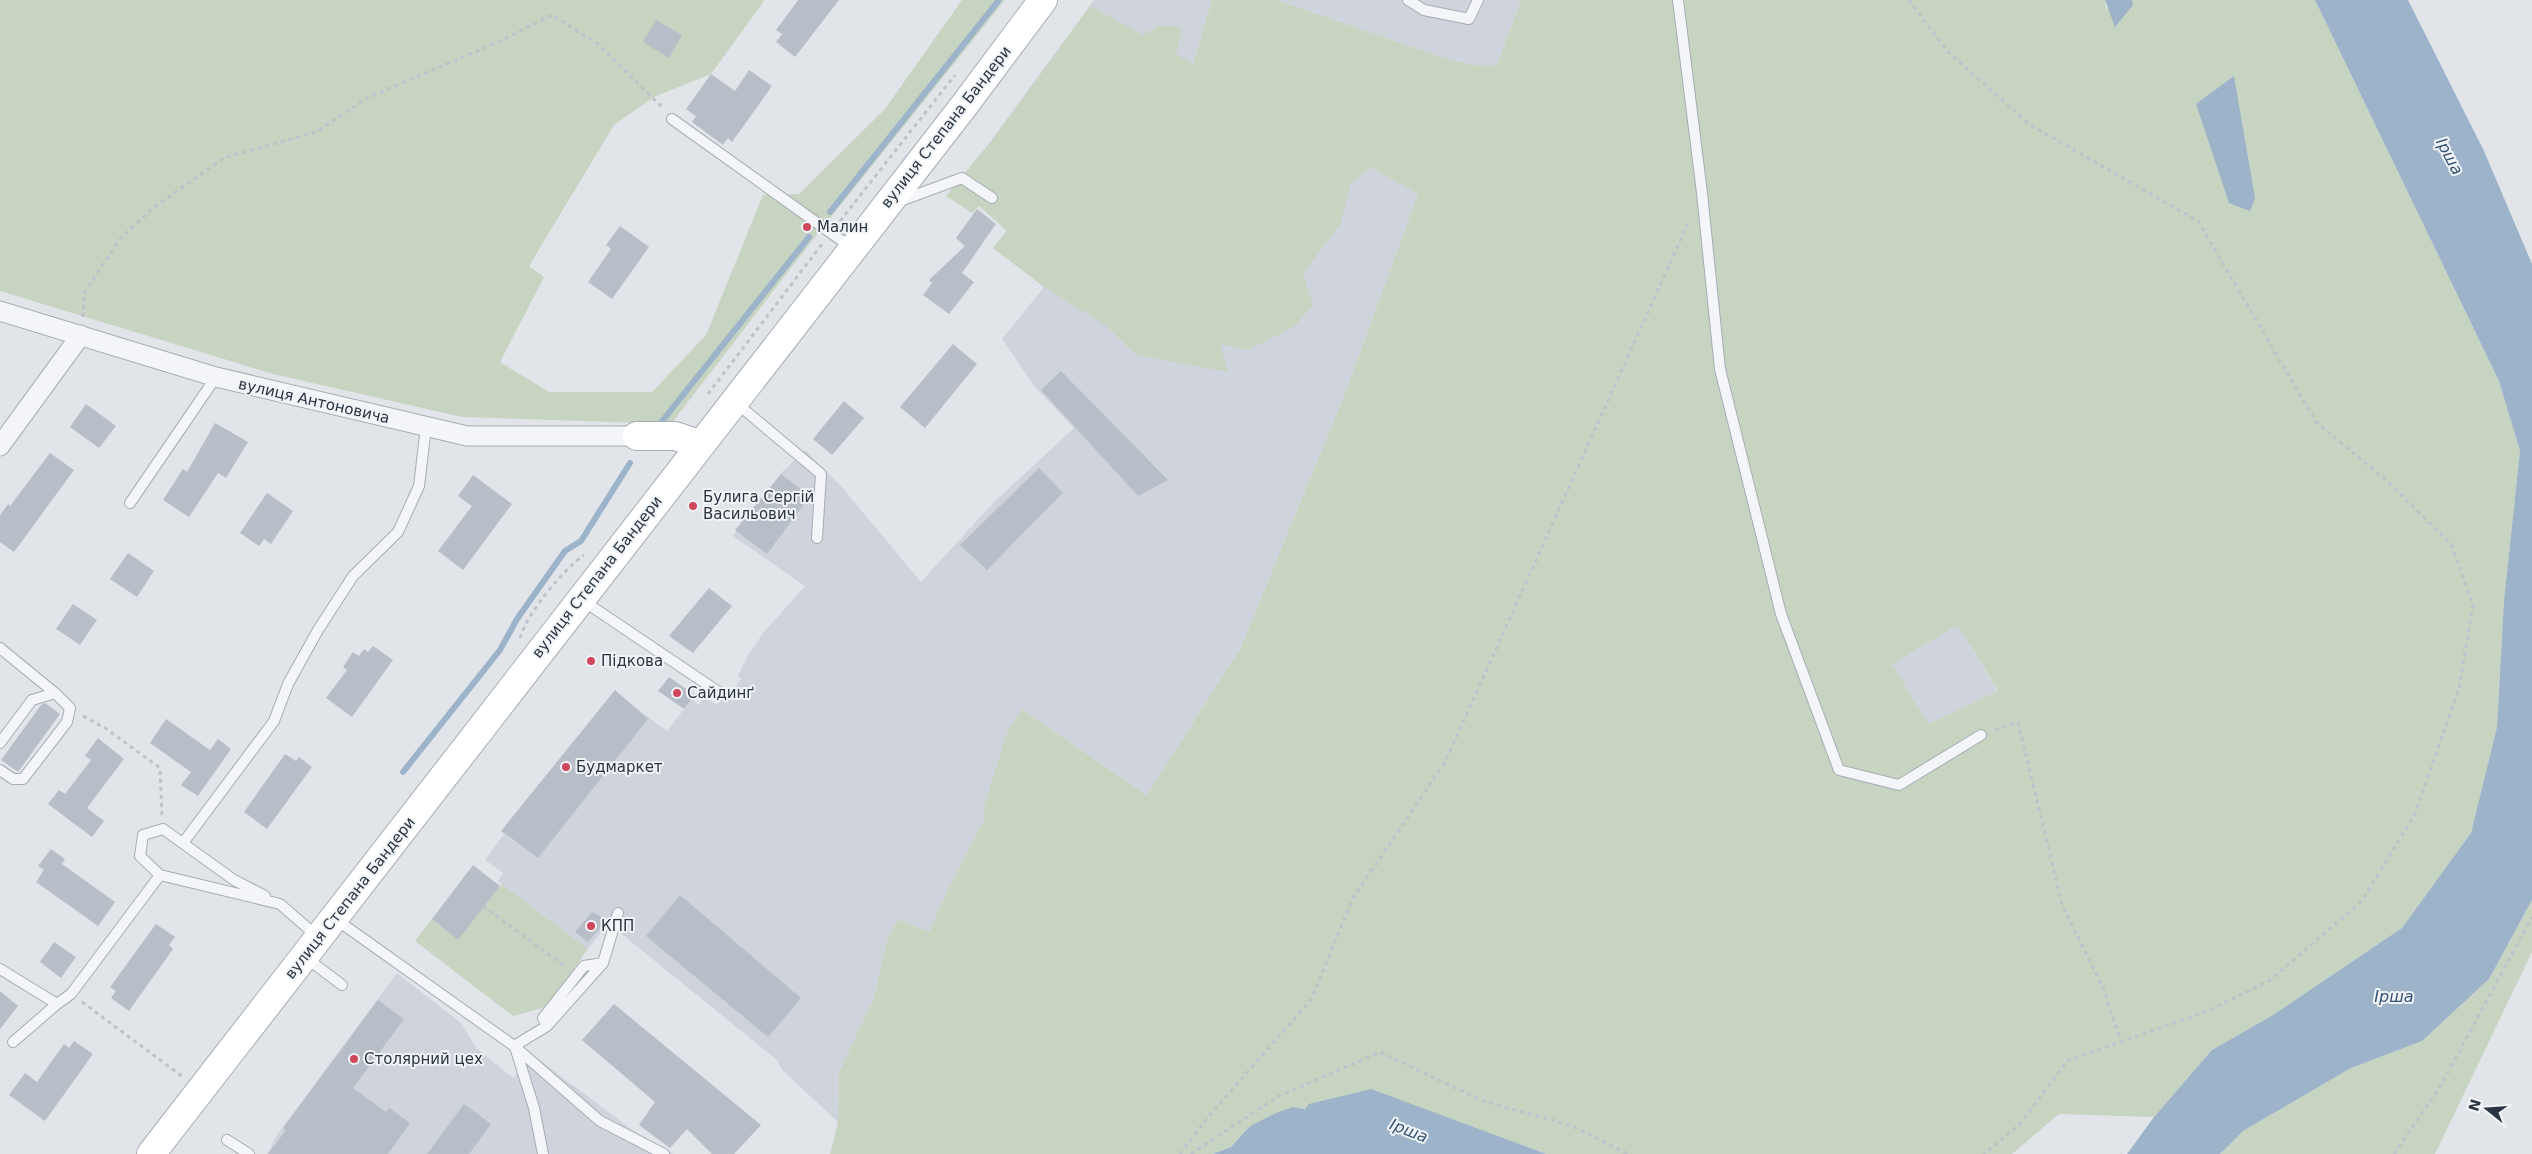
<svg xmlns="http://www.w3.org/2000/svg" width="2532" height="1154" font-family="'DejaVu Sans',sans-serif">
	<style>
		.built { fill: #cfd4dc }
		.green { fill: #c7d4c2; fill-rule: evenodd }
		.water { fill: #9cb3ca }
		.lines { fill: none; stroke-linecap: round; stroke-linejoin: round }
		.stream { stroke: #9cb3ca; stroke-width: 6 }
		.building { fill: #b8bec7 }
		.lane-casing { stroke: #a6acb4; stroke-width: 12 }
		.street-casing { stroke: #a6acb4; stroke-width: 21 }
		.secondary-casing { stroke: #a6acb4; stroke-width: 30 }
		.path { stroke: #bfc3c9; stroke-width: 3; stroke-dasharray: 4 4; stroke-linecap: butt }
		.lane { stroke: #f4f5f8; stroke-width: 10 }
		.street { stroke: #f4f5f8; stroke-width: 19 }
		.secondary { stroke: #fff; stroke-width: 28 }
		.poi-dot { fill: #ce475d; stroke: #f1f4f7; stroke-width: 2 }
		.labels { text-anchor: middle; stroke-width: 4; stroke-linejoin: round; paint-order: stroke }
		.street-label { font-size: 15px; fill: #293342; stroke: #f1f4f7 }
		.poi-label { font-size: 15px; fill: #293342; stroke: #f1f4f7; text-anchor: start }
		.water-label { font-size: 16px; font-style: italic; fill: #345275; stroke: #f1f4f7 }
	</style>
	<rect width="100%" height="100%" fill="#e1e5ea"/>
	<path class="built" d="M1094,0H1212L1193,64L1418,194L1346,391L1241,647L1147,795L1021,709L984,806V820L947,891L929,932L898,919L887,941L874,998L839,1072L838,1122L782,1070L777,1060L608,923L588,949L498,881L503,873L485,860L504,834L517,843L631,704L667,731L692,699L699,705L705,697L716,705L732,691L741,679L738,676L747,657L763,633L805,586L733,536L782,472L805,450L840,485L921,582L993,503L1074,428L1035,387L1002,339L1044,287L993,248L1030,200L976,161Z
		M1277,0H1521L1497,65H1475L1450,60Z
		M1958,625L1998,692L1928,724L1892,664Z
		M397,973L461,1023L476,1048L513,1078L533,1055L631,1129L673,1154H267L277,1135Z"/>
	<path class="green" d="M0,0H763L764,1L711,74L654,97L614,125L529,266L544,277L500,362L549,392H652L706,335L763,195L799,194L885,109L962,0H1005L815,237L671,424L462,417L273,374L0,291Z
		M1212,0H1277L1450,60L1475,65H1497L1521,0H2105L2106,9L2133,5L2132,0H2315L2499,381L2520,451L2504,601L2497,727L2471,833L2402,928L2273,1015L2212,1050L2154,1117L2059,1114L2012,1154H1546L1483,1132L1293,1107L1250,1126L1231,1147L1213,1154H830L838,1122L839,1072L874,998L887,941L898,919L929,932L947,891L984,820V806L1007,733L1021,709L1147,795L1241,647L1346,391L1418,194L1370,167L1350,185L1340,225L1303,273L1313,305L1294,327L1248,350L1220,344L1228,372L1136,355L1105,325L1044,287L993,248L1007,231L979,206L972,213L946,196L997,134L1090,6L1143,35L1158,26H1177L1182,32L1176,54L1193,64ZM1958,625L1998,691L1928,724L1892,664Z
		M502,884L588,949L546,1007L513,1016L415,941L432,919L457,939Z
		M2532,900V952L2435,1154H2220L2243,1131L2351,1068L2422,1041L2489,979Z"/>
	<path class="water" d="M2105,0H2132L2133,5L2115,27Z
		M2315,0H2408L2484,151L2532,264V900L2489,979L2422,1041L2351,1068L2243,1131L2220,1154H2127L2154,1117L2212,1050L2273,1015L2402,928L2471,833L2497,727L2504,601L2520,451L2499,381Z
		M2234,76L2255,198L2250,211L2229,203L2196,104Z
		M1371,1089L1546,1154H1213L1231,1147L1250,1126L1276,1113L1293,1107L1305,1109L1309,1104Z"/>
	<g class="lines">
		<path class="stream" d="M830,212L999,0
			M659,425L809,237
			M403,772L500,650L517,619L565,551L581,541L630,463"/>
	</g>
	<path class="building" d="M798,0H839L795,57L776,42L782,34L776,30Z
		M656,20L682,35L669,58L643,42Z
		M749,70L772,86L732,142L728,138L723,145L692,122L696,116L686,109L711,74L735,91Z
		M977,209L996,224L962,273L974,282L949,314L923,295L932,283L929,280L965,246L956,238Z
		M620,226L649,247L612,299L588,282L611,249L606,245Z
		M953,344L977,364L925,428L900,407Z
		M1061,371L1168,480L1138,496L1041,390Z
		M844,401L864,418L832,455L813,439Z
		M86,404L116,426L99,448L70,427Z
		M215,423L248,442L226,478L218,473L189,517L163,500L183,469L187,472Z
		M50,453L74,470L14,552L0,542V515L8,504L10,506Z
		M1039,468L1063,493L987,570L960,545Z
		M781,474L810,496L767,554L735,530Z
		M473,475L512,504L463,570L438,551L472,506L458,496Z
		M267,493L293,511L271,544L264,539L259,546L240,533Z
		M128,553L154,571L137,597L110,579Z
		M709,588L732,606L693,653L669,636Z
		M73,604L97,620L80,645L56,629Z
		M373,646L393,660L352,717L326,698L347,670L343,667L353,652L359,656L364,649L368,652Z
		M669,677L695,695L684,709L658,691Z
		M615,690L648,719L538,858L501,831Z
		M45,703L60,714L18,772L1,760L41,705Z
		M166,719L210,750L218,739L231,749L198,796L181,785L191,772L150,743Z
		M98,738L124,759L87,808L104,821L92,837L48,804L59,790L65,794L91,760L85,756Z
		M285,754L296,761L299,757L312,767L267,829L244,812Z
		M51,849L65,859L62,864L115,902L98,926L36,882L44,870L38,866Z
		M473,865L500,886L458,940L432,919Z
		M680,895L801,998L768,1037L646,936Z
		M592,912L607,920L588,942L575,932Z
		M156,924L175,937L169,945L173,949L129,1011L111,998L116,991L110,987Z
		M54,942L76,957L61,978L40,962Z
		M0,991L18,1006L0,1029Z
		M378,1000L404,1019L353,1088L386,1112L389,1108L410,1123L388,1154H268L286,1130L283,1128Z
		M614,1004L761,1125L734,1154H712L687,1129L670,1148L639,1125L655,1102L582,1040Z
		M74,1041L93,1054L45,1121L9,1095L25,1073L37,1082L64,1044L69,1048Z
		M464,1104L491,1124L469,1154H427Z"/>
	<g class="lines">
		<g class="lane-casing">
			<path id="lane" d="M1408,0L1424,10L1469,19L1478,0
				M1678,0L1702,193L1720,369L1781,614L1839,770L1899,785L1981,735
				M672,119L852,248
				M900,201L962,178L992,198
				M735,402L821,474L817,538
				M130,503L216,377
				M582,600L720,693
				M0,648L55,693L70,708L67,722L23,779H13L0,770
				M0,743L32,700L55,693
				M183,843L274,721L288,684L318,630L353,576L398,532L419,486L426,427
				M160,875L140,856L143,835L163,829L234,880L265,896
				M334,918L514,1046L600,1121L664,1154
				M305,957L342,985
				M0,969L57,1004L71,994L160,875L280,904L318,937
				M547,1026L543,1018L584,966L603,963
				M13,1042L57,1004
				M514,1046L547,1026L603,963L618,913
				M515,1047L534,1108L543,1154
				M227,1140L249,1154"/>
		</g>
		<g class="street-casing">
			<path id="street" d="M0,311L216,377L467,436H637
				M0,446L81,335"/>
		</g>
		<g class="secondary-casing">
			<path id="secondary" d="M637,436H675L699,444
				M151,1154L963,107L1043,0"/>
		</g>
		<path class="path" d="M1909,0L1947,51L2030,125L2198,221L2316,422L2388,482L2451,544L2473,605L2459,688L2415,814L2362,901L2269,981L2205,1012L2067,1061L2019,1125L1984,1154
			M840,221L955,75
			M83,317L84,293L120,239L153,208L224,158L316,132L369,97L496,43L552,15L598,44L663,108
			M708,394L822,244
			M520,638C527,613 563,570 584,555
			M83,716L105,728L160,768L162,816
			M1995,730L2018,722L2062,905L2104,990L2121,1042
			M483,906L566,967
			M82,1002L183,1077
			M1180,1154L1208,1117L1311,1000L1353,898L1445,762L1689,221
			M1191,1154L1277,1097L1380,1052L1483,1101L1570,1125L1628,1154
			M2394,1154L2440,1087L2532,917"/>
		<use href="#lane" class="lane"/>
		<use href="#street" class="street"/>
		<use href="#secondary" class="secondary"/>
	</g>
	<g class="poi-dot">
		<circle cx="807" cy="227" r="5"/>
		<circle cx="693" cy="506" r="5"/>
		<circle cx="591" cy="661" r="5"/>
		<circle cx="677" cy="693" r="5"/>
		<circle cx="566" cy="767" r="5"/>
		<circle cx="591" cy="926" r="5"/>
		<circle cx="354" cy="1059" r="5"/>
	</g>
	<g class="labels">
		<g class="street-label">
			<text transform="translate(946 127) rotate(-52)" y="5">вулиця Степана Бандери</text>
			<text transform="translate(314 401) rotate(13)" y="5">вулиця Антоновича</text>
			<text transform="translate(597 577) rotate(-52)" y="5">вулиця Степана Бандери</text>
			<text transform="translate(350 898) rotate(-52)" y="5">вулиця Степана Бандери</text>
		</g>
		<g class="poi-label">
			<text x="817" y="232">Малин</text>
			<text x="703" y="502">Булига Сергій<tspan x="703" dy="17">Васильович</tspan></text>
			<text x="601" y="666">Підкова</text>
			<text x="687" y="698">Сайдинґ</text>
			<text x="576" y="772">Будмаркет</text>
			<text x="601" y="931">КПП</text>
			<text x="364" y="1064">Столярний цех</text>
		</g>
		<g class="water-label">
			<text transform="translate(2450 156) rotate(62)" y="6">Ірша</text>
			<text x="2394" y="1002">Ірша</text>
			<text transform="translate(1409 1130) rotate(21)" y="6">Ірша</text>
		</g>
	</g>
	<g transform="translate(2487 1109) rotate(287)" stroke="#f1f4f7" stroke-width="4" paint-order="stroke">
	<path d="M0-4L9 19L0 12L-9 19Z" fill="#293342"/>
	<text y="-8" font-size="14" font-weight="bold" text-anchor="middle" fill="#293342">N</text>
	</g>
</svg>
